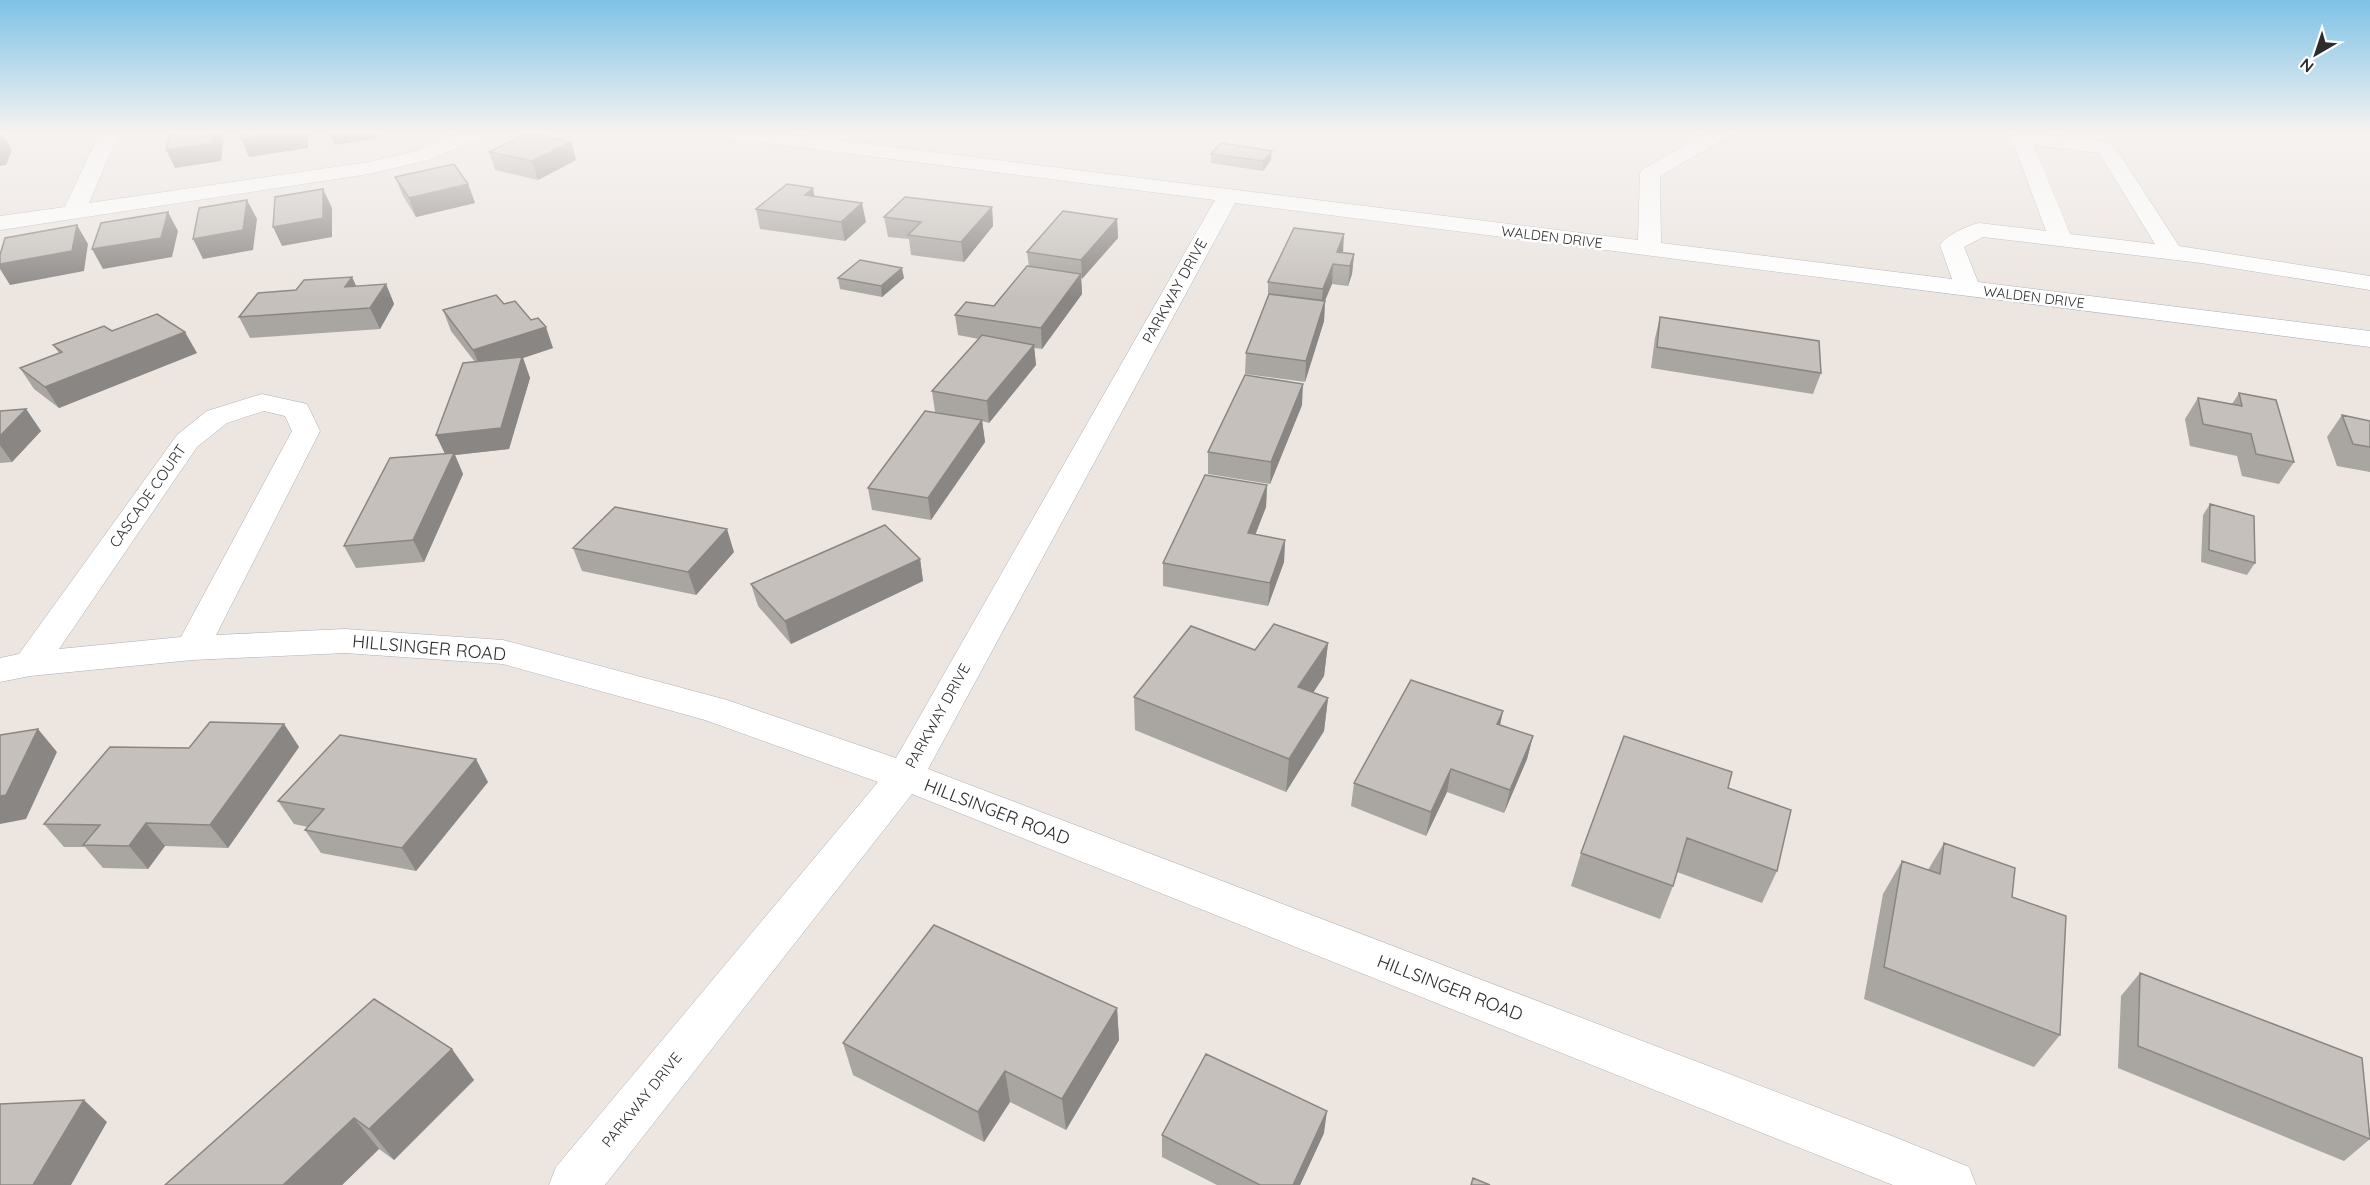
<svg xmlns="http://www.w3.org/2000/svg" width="2370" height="1185" font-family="Quicksand,sans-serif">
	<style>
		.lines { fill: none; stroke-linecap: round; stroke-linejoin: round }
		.minor-casing { stroke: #acb0b6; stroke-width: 1 }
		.minor { fill: #fff; fill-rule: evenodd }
		.wall { fill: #a9a5a1 }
		.shaded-wall { fill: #8a8683 }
		.building { fill: #c5c0bb; stroke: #8a8683; stroke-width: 1.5 }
		.labels { text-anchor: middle; stroke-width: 5; stroke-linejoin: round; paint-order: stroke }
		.far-street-label { font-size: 14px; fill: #2c2c2c; stroke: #fff }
		.street-label { font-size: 15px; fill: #2c2c2c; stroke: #fff }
		.near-street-label { font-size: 18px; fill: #2c2c2c; stroke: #fff }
	</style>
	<rect width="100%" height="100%" fill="#ece5e0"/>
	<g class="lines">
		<g class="minor-casing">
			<path id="minor" d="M99,133H119L89,203L369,162L416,151L459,133H485L482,137L429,160L369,174L0,230V216L65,207Z
				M724,133H779L1638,240L1640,173L1643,169L1706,133H1730L1727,137L1660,176L1661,243L1952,279L1940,245C1948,234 1967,226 1979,223L2046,231L2011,137L2014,133H2034L2106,142L2113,144L2179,246L2370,276V290L2201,263L1983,237L1964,247L1978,282L2370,331V347L1235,203L928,769L1892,1136L1969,1167L1976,1185H1893L912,794L605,1185H549L556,1167L878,782L705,720L503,664L345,653L192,660L30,676L0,682V658L19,654L177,435L207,411L262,394L307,404L320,431L216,635L345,629L503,640L727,700L896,758L1215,200L734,139L727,137ZM2034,145L2099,153L2155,244L2070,234ZM264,411L285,416L292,431L181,637L59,649L197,447L227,423Z"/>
		</g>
		<use href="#minor" class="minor"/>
	</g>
	<path class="wall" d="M571,142L576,160L538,180L495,170L489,152Z
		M1211,154L1271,160L1263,171L1211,163Z
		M395,177L468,184L475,203L416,217L403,196Z
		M813,188L814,196L866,222L845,241L760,229L756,209Z
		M992,207L993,226L964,262L911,255L909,239L888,237L884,217Z
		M1117,219L1118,238L1081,279L1082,294L1042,349L1034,348L1036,365L989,423L982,421L985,442L931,520L872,510L868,488L952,415L935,412L932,391L979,339L958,335L955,315L994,306L1029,267L1027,252Z
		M1343,253L1354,254L1352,274L1348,286L1332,284L1325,301L1324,321L1305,382L1245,374L1246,353L1268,298V282Z
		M352,277L356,286L386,284L394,304L380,329L250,338L239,317L296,290Z
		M838,278H904L882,297L840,289Z
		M504,304L553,348L523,358L530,378L509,449L455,455L463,474L424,562L356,568L344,546L445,453L436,435L475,362L451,331L443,310Z
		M1660,317L1821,373L1813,394L1651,368L1655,338Z
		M112,331L197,353L59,408L34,389L20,368L59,353L53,345Z
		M2239,393L2294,462L2279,484L2242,476L2237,456L2190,446L2185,419L2198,398L2232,404Z
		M1302,405L1270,484L1208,474V452Z
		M26,409L41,431L12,462L0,463V411Z
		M2342,415L2370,421V472L2337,466L2327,437Z
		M1267,485L1266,507L1255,535L1285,540L1284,562L1268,606L1163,586V563Z
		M2210,504L2255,563L2247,575L2201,562L2203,515Z
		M573,548L734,552L696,595L582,571Z
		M920,559L923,581L791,644L758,606L751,584Z
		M1328,643L1324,676L1313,693L1328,698L1324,731L1286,792L1135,730L1134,697L1255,650Z
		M1503,711L1500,725L1533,736L1527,759L1504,813L1447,792L1426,836L1351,806L1354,783Z
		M284,724L299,747L228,848L165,846L148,869L103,868L85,847H64L44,824L189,748Z
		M488,782L416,871L321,853L305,830L308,827L294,824L278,801Z
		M1728,788L1777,871L1762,903L1677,872L1673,886L1660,919L1571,886L1581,853Z
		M1944,843L2012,897L2060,1035L2034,1067L1864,999L1883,894L1902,861L1928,870Z
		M2140,973L2370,1139L2344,1161L2118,1068L2121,996Z
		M374,999L474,1080L394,1160L379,1149L342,1185Z
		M1117,1008L1119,1040L1066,1130L1010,1102L984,1142L853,1075L843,1043Z
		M1324,1133L1300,1185H1217L1162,1157V1135Z"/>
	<path class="shaded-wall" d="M0,133H2L12,150L6,165L0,166Z
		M213,133H223L224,137L221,161L175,168L166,150Z
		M283,133H308V148L249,157L241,139Z
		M349,133H377L378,138L335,145L331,136Z
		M571,142L576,160L538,180L532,161Z
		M1272,151L1271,160L1263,171V161Z
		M468,184L475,203L416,217L409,198Z
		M813,188L816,207L805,195Z
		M323,189L332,208V237L282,246L273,227Z
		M247,200L257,219L253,250L203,259L193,239Z
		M862,203L866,222L845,241L841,222Z
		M992,207L993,226L964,262L961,242Z
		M168,212L178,231L172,257L103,269L92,249Z
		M1117,219L1118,238L1082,279L1081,260Z
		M77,225L88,244L84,271L10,285L0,269V264Z
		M1344,234L1343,254L1337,252Z
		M1354,254L1352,274L1348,286L1350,266Z
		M1333,264L1332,284L1321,309L1323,289Z
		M902,268L904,278L882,297L881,286Z
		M1081,274L1082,294L1042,349L1041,328Z
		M352,277L361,297L345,287Z
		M386,284L394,304L380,329L370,308Z
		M1325,301L1324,321L1305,382L1306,361Z
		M546,327L553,348L523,358L530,378L509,449L455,455L463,474L424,562L413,540L446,456L436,435L482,371L473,350Z
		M185,332L197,353L59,408L45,387Z
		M1034,345L1036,365L989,423L987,401Z
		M1303,384L1302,405L1270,484L1271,462Z
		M26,409L41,431L12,462L0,445V436Z
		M982,420L985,442L931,520L928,498Z
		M1267,485L1266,507L1247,556L1248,533Z
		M727,529L734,552L696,595L688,572Z
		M1285,540L1284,562L1268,606L1270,583Z
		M920,559L923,581L791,644L785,621Z
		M1328,643L1324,676L1295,720L1298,687Z
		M1328,698L1324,731L1286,792L1289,759Z
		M1503,711L1498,734L1497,724Z
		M284,724L299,747L228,848L210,825Z
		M38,729L57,752L26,819L0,824V796Z
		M1533,736L1527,759L1504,813L1510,790Z
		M476,759L488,782L416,871L402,848Z
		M1451,769L1447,792L1426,836L1431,812Z
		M146,823L165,846L148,869L129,846Z
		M1117,1008L1119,1040L1066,1130L1062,1099Z
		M452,1049L474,1080L394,1160L369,1129Z
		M1005,1071L1010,1102L984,1142L978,1112Z
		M84,1100L107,1122L71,1185H33Z
		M1327,1111L1324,1133L1300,1185H1293Z
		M354,1118L379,1149L342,1185H283Z"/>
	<path class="building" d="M170,133H213L212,143L166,150Z
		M241,133H283L241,139Z
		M331,133H349L331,136Z
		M528,133L571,142L532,161L489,152Z
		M1221,143L1272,151L1263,161L1211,154Z
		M454,164L468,184L409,198L395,177Z
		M787,184L813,188L805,195L862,203L841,222L756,209Z
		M323,189V218L273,227L275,197Z
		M905,197L992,207L961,242L908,235L921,222L884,217Z
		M247,200L243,230L193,239L199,208Z
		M1063,211L1117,219L1081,260L1027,252Z
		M168,212L161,238L92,249L101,223Z
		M77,225L72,251L0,264V255L5,238Z
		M1294,228L1344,234L1337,252L1354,254L1350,266L1333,264L1323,289L1268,282Z
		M860,260L902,268L881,286L838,278Z
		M1027,266L1081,274L1041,328L955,315L966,302L994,306Z
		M352,277L345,287L386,284L370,308L239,317L258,293L296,290L304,280Z
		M1269,294L1325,301L1306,361L1246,353Z
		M496,295L504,304L515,301L531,320L538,318L546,327L473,350L443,310Z
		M157,314L185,332L45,387L20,368L62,352L53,345L104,326L112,331Z
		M1660,317L1819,341L1821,373L1657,347Z
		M982,335L1034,345L987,401L932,391Z
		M522,357L501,428L436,435L463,363Z
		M1245,375L1303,384L1271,462L1208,452Z
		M2239,393L2276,400L2294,462L2256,454L2251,434L2203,424L2198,398L2242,406Z
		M26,409L0,436V411Z
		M925,411L982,420L928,498L868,488Z
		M2342,415L2370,421V447L2353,444Z
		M454,453L413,540L344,546L390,458Z
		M1205,475L1267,485L1248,533L1285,540L1270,583L1163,563Z
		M2210,504L2254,516L2255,563L2209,550Z
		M615,507L727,529L688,572L573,548Z
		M885,525L920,559L785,621L751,584Z
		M1274,624L1328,643L1298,687L1328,698L1289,759L1134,697L1191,626L1255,650Z
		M1411,680L1503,711L1497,724L1533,736L1510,790L1451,769L1431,812L1354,783Z
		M210,722L284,724L210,825L146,823L129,846L83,845L100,825L44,824L110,747L189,748Z
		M38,729L6,795L0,796V735Z
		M340,735L476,759L402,848L305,830L324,809L278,801Z
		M1624,736L1732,772L1728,788L1791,810L1777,871L1687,838L1673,886L1581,853Z
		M1944,843L2015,868L2012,897L2066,916L2060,1035L1884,967L1902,861L1940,874Z
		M934,925L1117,1008L1062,1099L1005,1071L978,1112L843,1043Z
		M2140,973L2362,1058L2370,1139L2138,1046Z
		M374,999L452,1049L369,1129L354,1118L283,1185H165Z
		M1206,1054L1327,1111L1293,1185H1260L1162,1135Z
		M84,1100L33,1185H0V1104Z
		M1473,1178L1490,1185H1471Z"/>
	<linearGradient id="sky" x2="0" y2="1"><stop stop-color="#7ec2e6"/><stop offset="0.44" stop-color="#f6f3f1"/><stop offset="1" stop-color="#f6f3f1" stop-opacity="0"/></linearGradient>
	<rect width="2370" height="299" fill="url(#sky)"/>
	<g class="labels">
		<g class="far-street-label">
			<text transform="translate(1552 237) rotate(7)" y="5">WALDEN DRIVE</text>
			<text transform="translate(2034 297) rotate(7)" y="5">WALDEN DRIVE</text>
		</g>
		<g class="street-label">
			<text transform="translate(1175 291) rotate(-61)" y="5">PARKWAY DRIVE</text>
			<text transform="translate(148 496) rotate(-55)" y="5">CASCADE COURT</text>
			<text transform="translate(938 716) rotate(-61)" y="5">PARKWAY DRIVE</text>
			<text transform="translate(642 1100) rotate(-51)" y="5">PARKWAY DRIVE</text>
		</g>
		<g class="near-street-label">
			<text transform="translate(429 648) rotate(5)" y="6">HILLSINGER ROAD</text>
			<text transform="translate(997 812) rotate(21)" y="6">HILLSINGER ROAD</text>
			<text transform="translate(1450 988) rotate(21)" y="6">HILLSINGER ROAD</text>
		</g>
	</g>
	<g transform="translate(2316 54) rotate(219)" stroke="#ffffff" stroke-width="4.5" paint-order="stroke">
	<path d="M0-4.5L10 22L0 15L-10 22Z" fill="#2c2c2c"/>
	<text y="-9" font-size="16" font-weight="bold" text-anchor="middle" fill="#2c2c2c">N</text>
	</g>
</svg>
